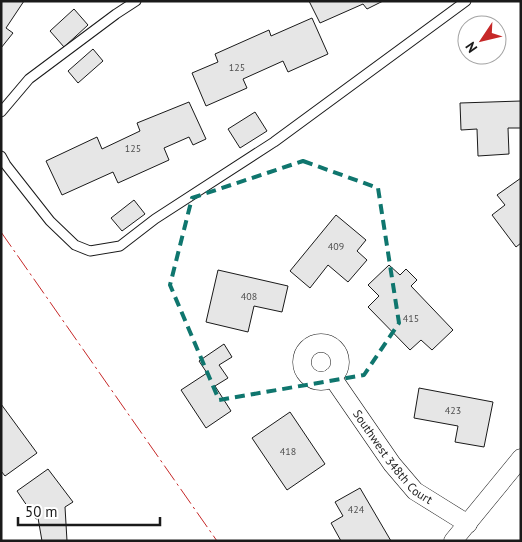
<svg xmlns="http://www.w3.org/2000/svg" width="522" height="542" font-family="'PT Sans',sans-serif">
	<style>
		.building { fill: #e6e6e6; stroke: #1a1a1a }
		.lines { fill: none; stroke-linecap: round; stroke-linejoin: round }
		.service-casing { stroke: #1a1a1a; stroke-width: 11 }
		.minor-casing { stroke: #1a1a1a; stroke-width: 19 }
		.service { stroke: #fff; stroke-width: 9 }
		.minor { stroke: #fff; stroke-width: 18 }
		.power { stroke: #c62828; stroke-width: 1; stroke-dasharray: 18 4 2.5 4; stroke-linecap: butt }
		.marked { fill: none; stroke: #0f766e; stroke-width: 4; stroke-dasharray: 10 6; stroke-linejoin: round }
		.labels { text-anchor: middle; stroke-width: 4; stroke-linejoin: round; paint-order: stroke }
		.number-label { font-size: 10px; fill: #4d4d4d }
		.street-label { font-size: 12px; fill: #1a1a1a; stroke: #fff }
	</style>
	<rect width="100%" height="100%" fill="#fff"/>
	<path class="building" d="M1,1H24L6,28L13,33L1,48Z
		M309,1H383L367,9L363,4L320,23Z
		M74,9L88,25L64,47L50,31Z
		M312,18L328,54L288,72L283,61L243,79L247,88L206,106L192,73L218,62L215,54L269,30L271,36Z
		M93,49L103,61L78,83L68,71Z
		M521,101V128H508L509,154L478,156L477,129L461,130L460,103Z
		M189,102L206,139L193,145L189,137L164,148L169,160L118,183L113,172L62,195L46,161L97,137L102,149L140,131L137,123Z
		M255,112L267,131L240,148L228,129Z
		M521,178V243L516,247L492,215L505,205L497,195Z
		M134,200L145,214L122,231L111,218Z
		M336,215L366,240L357,251L367,260L348,282L328,265L310,288L290,271Z
		M389,265L400,275L406,269L417,280L411,286L453,330L432,350L421,340L410,350L368,307L379,296L368,285Z
		M218,270L288,286L282,312L254,306L248,332L206,322Z
		M224,344L232,357L219,365L228,378L215,386L231,411L206,428L181,390L207,373L199,361Z
		M419,388L493,402L484,447L455,442L458,426L414,418Z
		M1,404L37,453L5,476L1,471Z
		M290,412L325,464L287,490L252,438Z
		M48,469L73,502L65,507L67,541H42L38,518L36,519L17,491Z
		M360,488L391,541H341L331,523L343,516L335,502Z"/>
	<g class="lines">
		<g class="service-casing">
			<path id="service" d="M1,112L29,79L116,14L136,1
				M1,156L6,165L50,221L75,245L90,251L120,246L155,219L274,142L466,1"/>
		</g>
		<g class="minor-casing">
			<g id="minor">
				<circle cx="321" cy="362" r="19"/>
				<path id="s1" d="M332,377L392,464L415,491L468,524"/>
				<path d="M453,541L521,458"/>
			</g>
		</g>
		<use href="#service" class="service"/>
		<use href="#minor" class="minor"/>
		<path class="power" d="M1,232L217,541"/>
	</g>
	<path class="marked" d="M303,161L378,188L399,323L364,375L219,400L170,285L192,198Z"/>
	<g class="labels">
		<g class="number-label">
			<text x="237" y="71">125</text>
			<text x="133" y="152">125</text>
			<text x="336" y="250">409</text>
			<text x="249" y="300">408</text>
			<text x="411" y="322">415</text>
			<text x="453" y="414">423</text>
			<text x="288" y="455">418</text>
			<text x="356" y="513">424</text>
		</g>
		<g class="street-label">
			<text dy="4" stroke="none"><textPath href="#s1" startOffset="101">Southwest 348th Court</textPath></text>
		</g>
	</g>
	<rect width="522" height="542" fill="none" stroke="#1a1a1a" stroke-width="5"/>
	<g transform="translate(482 40) rotate(235)"><circle r="24" fill="#ffffff" stroke="#a3a3a3"/>
	<path d="M0-4L9 19L0 12L-9 19Z" fill="#c62828"/>
	<text y="-8" font-size="14" font-weight="bold" text-anchor="middle" fill="#1a1a1a">N</text>
	</g>
	<path d="M18 517v8h142v-8" fill="none" stroke="#1a1a1a" stroke-width="2.5"/>
	<text x="25" y="517" font-size="15" fill="#1a1a1a" stroke="#ffffff" stroke-width="4" paint-order="stroke">50 m</text>
</svg>
